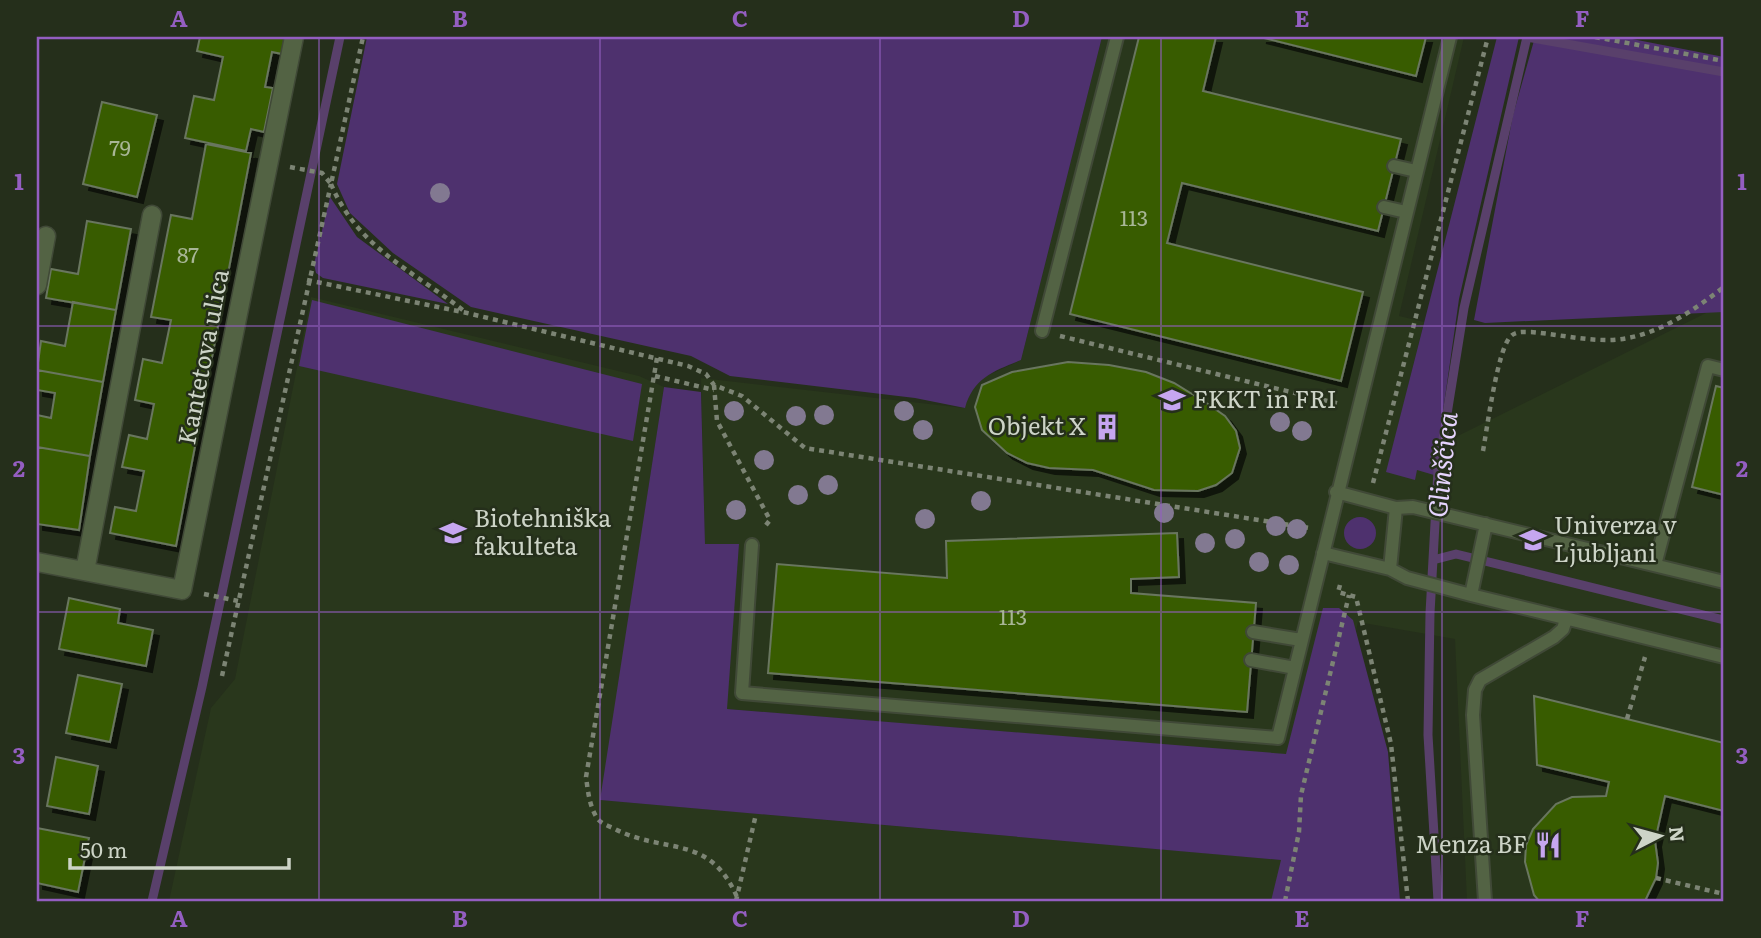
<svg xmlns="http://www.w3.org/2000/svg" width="1761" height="938" font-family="Literata,serif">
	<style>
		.built { fill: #29371c }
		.green { fill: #4e316e }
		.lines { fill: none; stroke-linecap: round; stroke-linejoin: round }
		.stream { stroke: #59406b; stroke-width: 9 }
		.building { fill: #395c02; stroke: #69765e; stroke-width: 2; filter: url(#shadow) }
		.lane-casing { stroke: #404937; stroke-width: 16 }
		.street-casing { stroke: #404937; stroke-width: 21 }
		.path { stroke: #7c8474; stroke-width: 4.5; stroke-dasharray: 5 5; stroke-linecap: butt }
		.lane { stroke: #536344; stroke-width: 12 }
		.street { stroke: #536344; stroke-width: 18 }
		.tree { fill: #827991 }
		.grid { fill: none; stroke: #945ec1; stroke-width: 2; stroke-opacity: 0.55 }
		.labels { text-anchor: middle; stroke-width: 5; stroke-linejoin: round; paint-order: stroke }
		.number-label { font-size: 21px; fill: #a8b696 }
		.street-label { font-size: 24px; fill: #cdd4c7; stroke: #252f1b }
		.poi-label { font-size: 24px; fill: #cdd4c7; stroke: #252f1b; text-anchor: start }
		.water-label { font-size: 26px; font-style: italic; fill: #e6d4fe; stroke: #252f1b }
		.neatline { fill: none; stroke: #945ec1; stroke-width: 2.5 }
		.grid-label { font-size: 23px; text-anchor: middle; font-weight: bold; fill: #945ec1 }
	</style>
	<defs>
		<filter id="shadow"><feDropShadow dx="6" dy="6" stdDeviation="0" flood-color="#0009"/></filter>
	</defs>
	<rect width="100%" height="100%" fill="#252f1b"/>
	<path class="built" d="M1102,37H1464L1399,316L1424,322L1387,471L1708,312L1724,290V901H1467L1455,639L1358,622L1327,758L726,709L739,544L705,545L701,378L964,408L969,392L980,379L1021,360Z
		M311,297L639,376L664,387L601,800L1282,860L1271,901H169L211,708L235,679Z"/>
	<path class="green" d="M367,37H1102L1021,360C994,371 973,378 965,408L915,398L730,376L691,356L471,307L393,253L350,213L337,184Z
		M1497,37H1519L1459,299L1434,475L1417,470L1415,480L1386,472Z
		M1535,37H1622L1724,57V312L1485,323L1474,320L1513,115Z
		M330,197L357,237L448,304L323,278L316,273L314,264Z
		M312,300L642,384L633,441L299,366Z
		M664,387L701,392L705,544H739L727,709L1286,754L1323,608H1339L1353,620L1388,752L1400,901H1271L1281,860L600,800Z
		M1344 533a16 16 0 1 1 32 0a16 16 0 1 1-32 0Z"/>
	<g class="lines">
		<path class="stream" d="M1527,37L1724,72
			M1433,560L1456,554L1724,620
			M152,901L202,687L340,37
			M1438,901L1428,735L1430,613L1438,470L1464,308L1527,37"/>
	</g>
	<path class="building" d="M200,37H286L282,54L272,52L265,87L273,88L264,132L251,129L246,151L185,138L194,96L214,100L223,57L197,51Z
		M1139,37H1216L1203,91L1401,139L1378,231L1182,183L1167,243L1363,292L1341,381L1070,314Z
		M1260,37H1426L1416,76Z
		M102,102L157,115L137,197L83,184Z
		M206,144L251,153L176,546L110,533L115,507L136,511L144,471L122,467L129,435L147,439L154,404L135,400L143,359L162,363L171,320L151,317L171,215L192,219Z
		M87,221L131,229L116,310L46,298L51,269L78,274Z
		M73,302L116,310L103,382L37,370L41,341L65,346Z
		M1068,362L1109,365L1146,372L1174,383L1205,402L1225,416L1236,431L1240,448L1232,473L1216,485L1198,491L1154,490L1093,470L1049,468L1027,463L1007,453L982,430L975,407L982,385L1012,372Z
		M37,370L103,382L90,456L37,447V415L51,418L55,393L37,390Z
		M1716,386L1724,388V495L1692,487Z
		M37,447L90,456L79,530L37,524Z
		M1177,533L1179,577L1131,579V593L1256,603L1247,712L768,673L777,564L947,578L946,541Z
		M69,598L120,609L118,623L153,630L146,666L59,649Z
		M78,675L122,684L110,742L66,733Z
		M1534,696L1724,743V811L1665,796L1655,841L1658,863L1656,878L1645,901H1539L1534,895L1525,862L1526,845L1533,829L1556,804L1572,797L1606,796L1609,782L1537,765Z
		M56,757L98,766L89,814L47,806Z
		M37,828L89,838L78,892L37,883Z"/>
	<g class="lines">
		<g class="lane-casing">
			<path id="lane" d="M1394,166L1416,171
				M1384,207L1406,212
				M1042,331L1117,37
				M1336,492L1396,508L1413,507L1724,582
				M752,545L742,693L1278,738L1450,37
				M1323,553L1390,569L1407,578L1471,595L1724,657
				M1655,565L1708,366L1724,370
				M1390,569L1396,508
				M1471,595L1486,524
				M1253,632L1301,640
				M1251,660L1295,668
				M1485,901L1473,715L1475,690L1480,680L1554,637L1563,629L1566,619"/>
		</g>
		<g class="street-casing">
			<path id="street" d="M37,285L46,236
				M37,562L182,590L294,37
				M85,571L152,215"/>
		</g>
		<path class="path" d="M1595,37L1724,61
			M290,167L322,173L331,184L363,37
			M331,184C358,248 412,270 464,311
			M307,280L467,313L688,366L706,374L714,385L742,396L805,448L1309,528
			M1060,336L1340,404
			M657,358L586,777C588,791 589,805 597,818C601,824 609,826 615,829C666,855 709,833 737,897
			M655,376L714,390
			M714,385L717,421L770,520L763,529
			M1483,451C1487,429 1497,352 1510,337C1515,331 1523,332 1531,332C1556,334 1581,340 1607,340C1651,340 1690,313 1724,287
			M1373,483L1488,37
			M1340,585L1338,592L1356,597L1391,744L1408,901
			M204,594L238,601
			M222,676L331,184
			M1627,719L1645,657
			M1723,738L1724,735
			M1656,878L1724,894
			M736,901L756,814
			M1285,901L1299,832L1301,795L1349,595"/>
		<use href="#lane" class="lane"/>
		<use href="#street" class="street"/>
	</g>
	<g class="tree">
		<circle cx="440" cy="193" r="10"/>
		<circle cx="734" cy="411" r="10"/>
		<circle cx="904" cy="411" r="10"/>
		<circle cx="824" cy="415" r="10"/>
		<circle cx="796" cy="416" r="10"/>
		<circle cx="1280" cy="422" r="10"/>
		<circle cx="923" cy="430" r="10"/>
		<circle cx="1302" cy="431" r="10"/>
		<circle cx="764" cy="460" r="10"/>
		<circle cx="828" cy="485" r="10"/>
		<circle cx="798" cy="495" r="10"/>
		<circle cx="981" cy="501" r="10"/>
		<circle cx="736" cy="510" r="10"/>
		<circle cx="1164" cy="513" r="10"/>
		<circle cx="925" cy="519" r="10"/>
		<circle cx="1276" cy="526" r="10"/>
		<circle cx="1297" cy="529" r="10"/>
		<circle cx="1235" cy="539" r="10"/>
		<circle cx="1205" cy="543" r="10"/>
		<circle cx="1259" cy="562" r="10"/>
		<circle cx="1289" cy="565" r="10"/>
	</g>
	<path class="grid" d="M319,37V901M600,37V901M880,37V901M1161,37V901M1442,37V901M37,326H1724M37,612H1724"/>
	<defs>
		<g id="university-bare" transform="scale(2.1)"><path d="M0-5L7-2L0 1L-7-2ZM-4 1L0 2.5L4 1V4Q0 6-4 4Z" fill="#c6a6f0" stroke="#252f1b" stroke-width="2.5" paint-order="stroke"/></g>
		<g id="building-bare" transform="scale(2.1)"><path d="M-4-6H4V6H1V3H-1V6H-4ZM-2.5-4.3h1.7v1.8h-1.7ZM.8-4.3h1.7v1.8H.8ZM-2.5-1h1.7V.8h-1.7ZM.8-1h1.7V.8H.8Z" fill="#c6a6f0" stroke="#252f1b" stroke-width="2.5" paint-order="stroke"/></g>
		<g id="restaurant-bare" transform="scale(2.1)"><path d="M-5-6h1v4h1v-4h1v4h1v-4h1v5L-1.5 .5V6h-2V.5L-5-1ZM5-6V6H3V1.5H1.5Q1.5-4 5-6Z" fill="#c6a6f0" stroke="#252f1b" stroke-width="2.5" paint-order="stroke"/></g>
	</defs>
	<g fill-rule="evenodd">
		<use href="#university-bare" x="1172" y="400"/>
		<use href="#building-bare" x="1107" y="427"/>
		<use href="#university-bare" x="453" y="533"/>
		<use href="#university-bare" x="1533" y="540"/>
		<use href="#restaurant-bare" x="1548" y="845"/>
	</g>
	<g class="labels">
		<g class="number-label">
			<text x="120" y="156">79</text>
			<text x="1134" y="226">113</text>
			<text x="188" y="263">87</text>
			<text x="1013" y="625">113</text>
		</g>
		<g class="street-label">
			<text transform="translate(204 357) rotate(-79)" y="8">Kantetova ulica</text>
		</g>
		<g class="poi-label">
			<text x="1193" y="408">FKKT in FRI</text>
			<text x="1086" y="435" text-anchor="end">Objekt X</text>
			<text x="474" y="527">Biotehniška<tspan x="474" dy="28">fakulteta</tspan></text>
			<text x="1554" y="534">Univerza v<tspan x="1554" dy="28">Ljubljani</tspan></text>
			<text x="1527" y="853" text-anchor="end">Menza BF</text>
		</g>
		<g class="water-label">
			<text transform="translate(1443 465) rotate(-84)" y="9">Glinščica</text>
		</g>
	</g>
	<rect width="1761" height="938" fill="none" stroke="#252f1b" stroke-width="77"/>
	<g transform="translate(1660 836) rotate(84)" stroke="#252f1b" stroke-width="5" paint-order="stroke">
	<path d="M0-5L12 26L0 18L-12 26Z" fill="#cdd4c7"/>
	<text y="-10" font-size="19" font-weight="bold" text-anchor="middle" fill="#cdd4c7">N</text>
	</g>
	<path d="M70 858v10h219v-10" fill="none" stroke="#cdd4c7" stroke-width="3.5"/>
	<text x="80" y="858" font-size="21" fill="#cdd4c7" stroke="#252f1b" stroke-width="5" paint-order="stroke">50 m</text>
	<rect x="38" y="38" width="1684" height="862" class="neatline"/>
	<g class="grid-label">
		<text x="179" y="27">A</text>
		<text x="460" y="27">B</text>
		<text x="740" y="27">C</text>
		<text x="1021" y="27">D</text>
		<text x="1302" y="27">E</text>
		<text x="1582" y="27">F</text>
		<text x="19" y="190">1</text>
		<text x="1742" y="190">1</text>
		<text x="19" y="477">2</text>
		<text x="1742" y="477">2</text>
		<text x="19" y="764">3</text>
		<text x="1742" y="764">3</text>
		<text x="179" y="927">A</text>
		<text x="460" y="927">B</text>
		<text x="740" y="927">C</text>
		<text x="1021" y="927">D</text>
		<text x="1302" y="927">E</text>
		<text x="1582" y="927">F</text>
	</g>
</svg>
